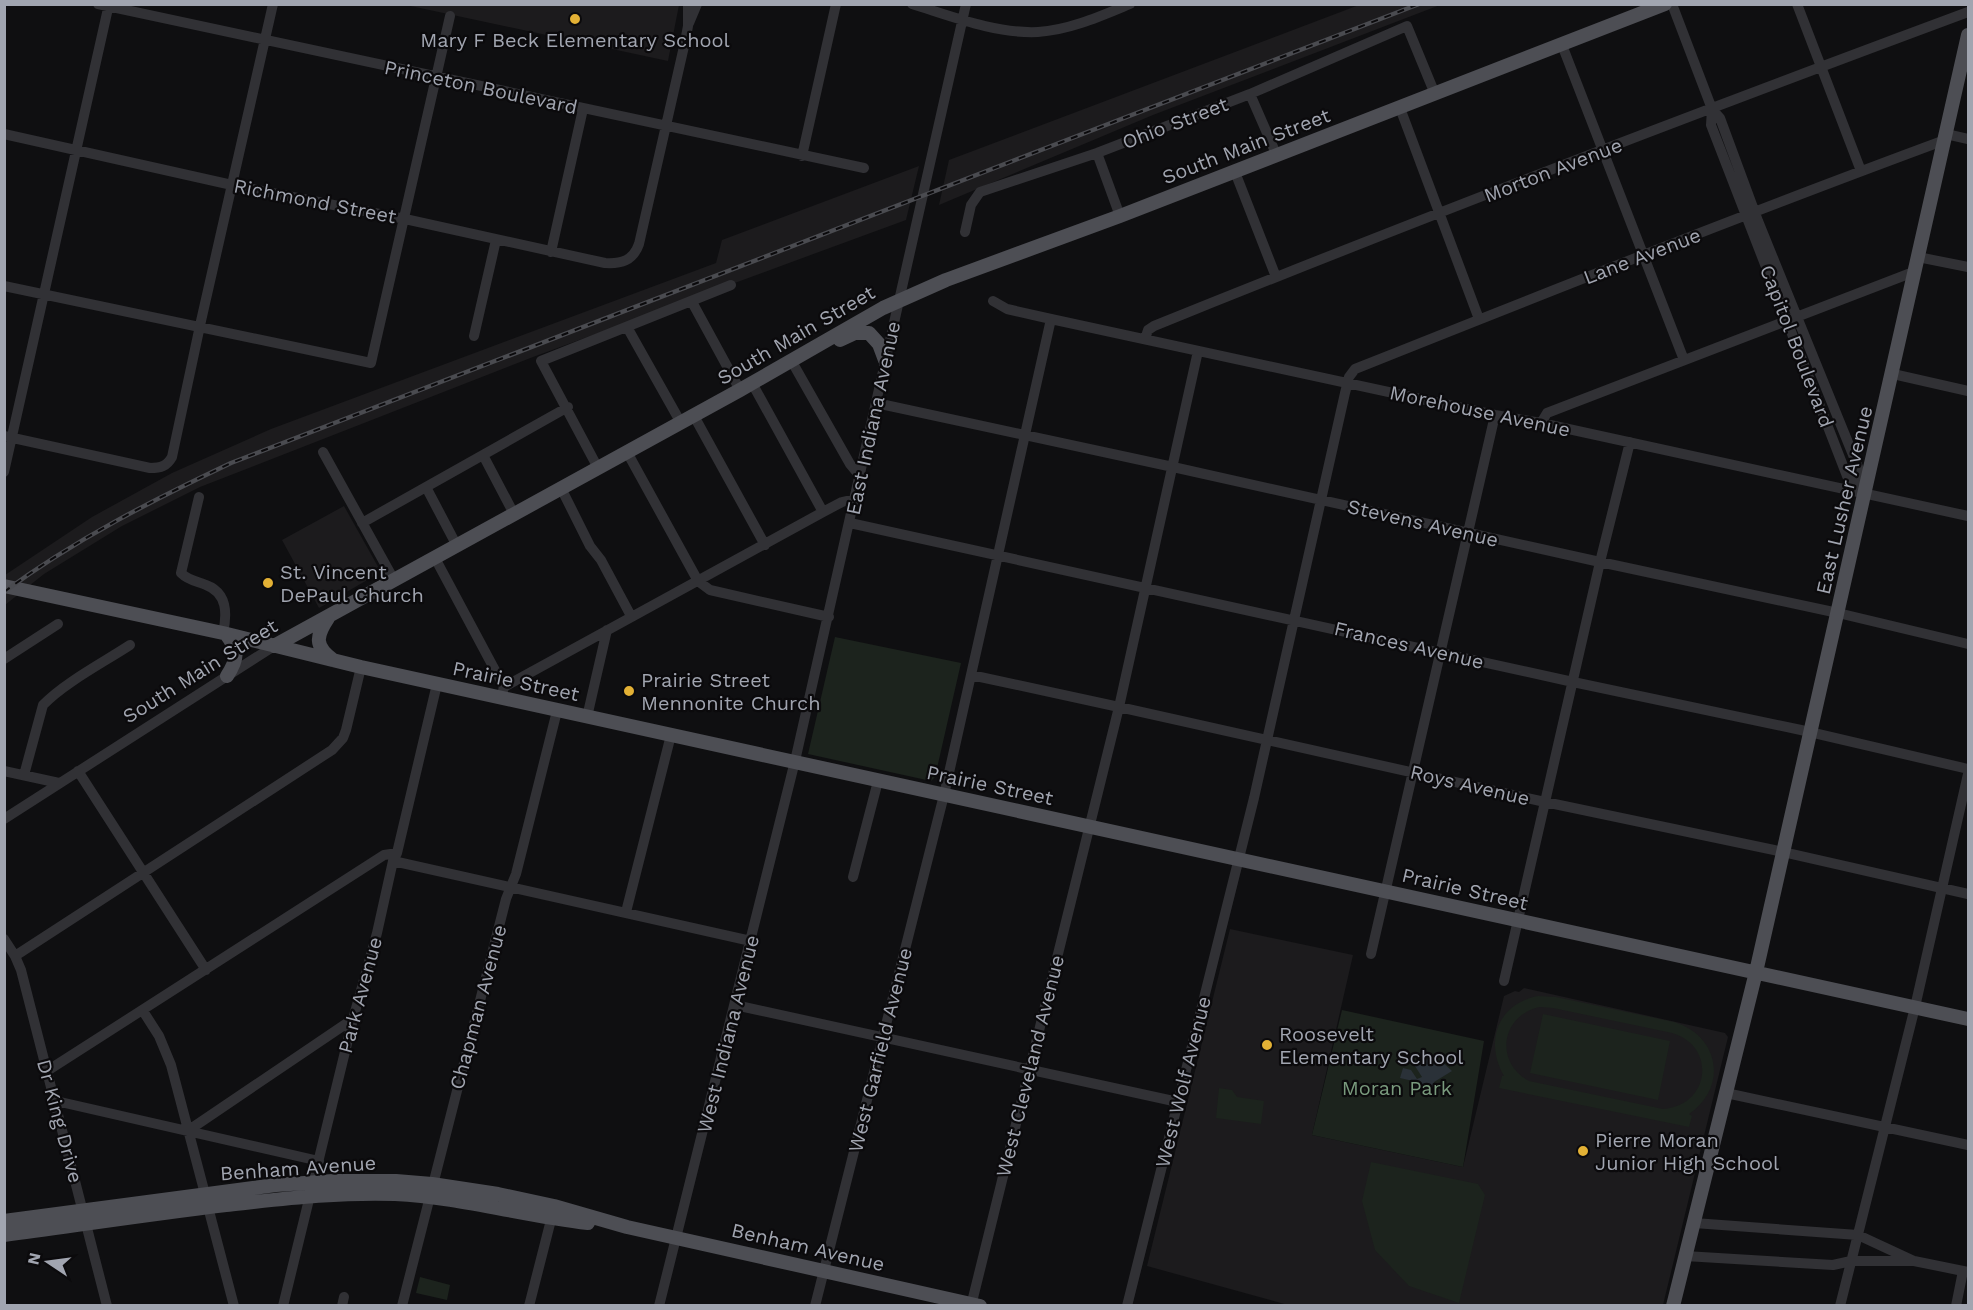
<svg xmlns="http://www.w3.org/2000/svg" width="1973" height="1310" font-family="'Work Sans',sans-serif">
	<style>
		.built { fill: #1c1b1d }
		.green { fill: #1c231d; fill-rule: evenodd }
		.water { fill: #2a3138 }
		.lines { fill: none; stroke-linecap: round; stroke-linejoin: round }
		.minor { stroke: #313135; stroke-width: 10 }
		.major { stroke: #4d4e54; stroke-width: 14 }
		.rail-casing { stroke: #4a4b50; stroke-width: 4.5 }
		.rail { stroke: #0b0a0c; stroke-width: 2; stroke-dasharray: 7; stroke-linecap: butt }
		.poi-dot { fill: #e3b135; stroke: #0b0a0c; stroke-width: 2 }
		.labels { text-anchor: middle; stroke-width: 4.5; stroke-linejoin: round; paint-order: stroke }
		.poi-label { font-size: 20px; fill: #a1a5b0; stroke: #0b0a0c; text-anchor: start }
		.street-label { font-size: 20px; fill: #a1a5b0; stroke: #0b0a0c }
		.park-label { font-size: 20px; fill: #799a7d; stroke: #0b0a0c }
	</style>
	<rect width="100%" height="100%" fill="#0f0f11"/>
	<path class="built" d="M406,5H679L668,61Z
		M1359,5H1440L1153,115L939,205L949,160Z
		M919,166L906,220L533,357L200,487L122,526L44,574L5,605V575L92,517L172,473L271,429L716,263L722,240Z
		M344,506L381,572L319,608L282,540Z
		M1230,929L1353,955L1312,1135L1463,1167L1504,996L1515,991L1519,992L1524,988L1725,1033L1728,1037L1663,1305H1288L1147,1266Z"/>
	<path class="green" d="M835,637L961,663L935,777L931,781L808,754Z
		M1538,996L1556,997L1674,1022C1720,1036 1728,1087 1689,1114L1692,1116L1689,1127L1499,1088L1502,1076H1504C1484,1041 1498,1004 1538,996ZM1540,1007L1553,1008L1672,1033C1717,1046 1710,1106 1663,1109L1529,1081C1494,1062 1501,1015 1540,1007Z
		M1342,1010L1484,1041L1463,1167L1312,1135Z
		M1543,1014L1670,1041L1658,1100L1530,1073Z
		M1219,1088L1232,1090L1237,1097L1264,1101L1261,1124L1216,1118Z
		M1371,1162L1478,1184L1485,1195L1459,1303L1409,1286L1375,1250L1362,1201Z
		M420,1277L450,1285L447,1300L416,1293Z"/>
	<path class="water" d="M1429,1059L1440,1060L1452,1071L1434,1082L1432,1092L1418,1089L1413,1081L1400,1078L1403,1068L1411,1070L1417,1079L1422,1077L1415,1066L1424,1060Z"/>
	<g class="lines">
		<path class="minor" d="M98,4L864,168
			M912,4C951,16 996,34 1038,32C1070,30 1101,16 1130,4
			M1672,4L1712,109L1720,118L1758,221L1858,467L1864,490
			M1797,4L1861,171
			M689,23L697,4
			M1562,45L1684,360
			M1250,94L1277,156
			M1400,108L1479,319
			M1712,109L1711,125L1847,476L1864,493
			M4,134L232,185L405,219L605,263C621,264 633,261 639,244L685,42L688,26V4
			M1946,134L1968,139
			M1097,153L1120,216
			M802,156L836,4
			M1235,172L1276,277
			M965,232L971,205L980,192L1097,153L1250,94L1407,26L1435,94
			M551,252L583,109
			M1918,257L1968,267
			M4,286L371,363L450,16
			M993,301L1007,309L1051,319L1495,415L1541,423L1968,516
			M692,302L740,390
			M627,327L681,423
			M474,336L496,240
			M1145,339L1148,330L1154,326C1424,217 1696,113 1968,12
			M791,360L850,464L860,476
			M1893,374L1968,391
			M752,383L823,512
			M876,403L1173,467L1600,562L1838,613L1968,644
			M694,416L765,545
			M1541,423L1547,413L1916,271
			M4,436L150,468C161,468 167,466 172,457L201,321L273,4
			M323,452L394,580
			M627,452L698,581L710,590L829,617
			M483,455L514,514
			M598,468L541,361L731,285
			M4,472L109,4
			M426,487L457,546
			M561,488L590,546L601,560L631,616
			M199,497L181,573C189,581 197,581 206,585C228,593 227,615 223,633
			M362,523L568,407
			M850,523L1573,682L1801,730L1968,769
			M435,558L504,687
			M4,659L58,624
			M971,675L1119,707L1545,802L1774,850L1968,894
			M501,698L504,687L823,512L842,502L855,499
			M587,717L607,630
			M4,771L59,783
			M78,771L206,970
			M24,775L43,705C64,683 104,662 130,645
			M4,819L274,646
			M393,861L751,941
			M853,877L878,781
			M626,912L671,735
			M4,939L15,956L21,970L107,1306
			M1371,954L1495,415
			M15,956L332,750L343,738L346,730L361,667
			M1504,981L1600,562L1630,442
			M735,1005L1178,1102
			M143,1011L159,1036L171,1065L205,1194
			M47,1071L384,855L397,853
			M1726,1093L1968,1145
			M56,1101L319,1161
			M189,1130L353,1019
			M208,1207L234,1306
			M1685,1256L1833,1265L1851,1261H1914L1858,1235L1694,1223
			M1914,1261L1968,1272
			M283,1306L353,1019L377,933L393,861L397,853L437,684
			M342,1306L344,1297
			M402,1306L506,899L516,874L557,711
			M529,1306L553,1212
			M659,1306L795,761L966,4
			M815,1306L944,795L1051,319
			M971,1306L1119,707L1198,351
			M1127,1306L1254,798L1345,393L1349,377L1355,369C1550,291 1747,213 1945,140
			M1840,1306L1915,1007L1968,774
			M1956,1306L1963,1271"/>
		<path class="major" d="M840,340L855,333H869L879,344L885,360
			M4,586L223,633L361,667L1968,1019
			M328,618C316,636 314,646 333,660
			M226,634C239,651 238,659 227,676
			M274,646L740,390L883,308L946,280L1120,216L1665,4
			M4,1221L276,1185L333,1181H396L432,1184L498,1194L554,1206L627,1227L980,1306
			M4,1235C78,1225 152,1214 226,1205C282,1199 338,1192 395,1194C460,1197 523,1216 588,1223
			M1673,1306L1756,972L1968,35"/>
		<g class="rail-casing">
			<path id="rail" d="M4,592C74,540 153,500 231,463L1419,4"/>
		</g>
		<use href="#rail" class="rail"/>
	</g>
	<g class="poi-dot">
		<circle cx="575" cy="19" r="6"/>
		<circle cx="268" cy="583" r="6"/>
		<circle cx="629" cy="691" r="6"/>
		<circle cx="1267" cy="1045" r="6"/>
		<circle cx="1583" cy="1151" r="6"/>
	</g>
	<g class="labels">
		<g class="poi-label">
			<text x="575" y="47" text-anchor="middle">Mary F Beck Elementary School</text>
			<text x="280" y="579">St. Vincent<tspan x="280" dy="23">DePaul Church</tspan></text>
			<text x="641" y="687">Prairie Street<tspan x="641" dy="23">Mennonite Church</tspan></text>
			<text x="1279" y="1041">Roosevelt<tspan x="1279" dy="23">Elementary School</tspan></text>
			<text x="1595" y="1147">Pierre Moran<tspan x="1595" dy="23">Junior High School</tspan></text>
		</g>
		<g class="street-label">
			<text transform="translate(481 87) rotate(12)" y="7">Princeton Boulevard</text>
			<text transform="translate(1175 123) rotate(-21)" y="7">Ohio Street</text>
			<text transform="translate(1246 146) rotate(-21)" y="7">South Main Street</text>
			<text transform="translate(1553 170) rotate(-21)" y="7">Morton Avenue</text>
			<text transform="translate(315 201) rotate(11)" y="7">Richmond Street</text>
			<text transform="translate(1642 256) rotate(-21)" y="7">Lane Avenue</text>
			<text transform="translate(796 335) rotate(-30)" y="7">South Main Street</text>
			<text transform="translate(1797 346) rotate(69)" y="7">Capitol Boulevard</text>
			<text transform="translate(1480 411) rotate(12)" y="7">Morehouse Avenue</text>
			<text transform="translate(873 418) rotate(-78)" y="7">East Indiana Avenue</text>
			<text transform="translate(1844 500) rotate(-77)" y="7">East Lusher Avenue</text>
			<text transform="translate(1423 523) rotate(13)" y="7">Stevens Avenue</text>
			<text transform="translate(1409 645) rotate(13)" y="7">Frances Avenue</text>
			<text transform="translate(200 671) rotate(-32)" y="7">South Main Street</text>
			<text transform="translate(516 681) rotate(12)" y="7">Prairie Street</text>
			<text transform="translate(990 785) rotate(12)" y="7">Prairie Street</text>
			<text transform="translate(1470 785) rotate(13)" y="7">Roys Avenue</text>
			<text transform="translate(1465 889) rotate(13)" y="7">Prairie Street</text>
			<text transform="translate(360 995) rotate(-75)" y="7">Park Avenue</text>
			<text transform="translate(478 1007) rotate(-75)" y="7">Chapman Avenue</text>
			<text transform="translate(728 1034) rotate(-76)" y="7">West Indiana Avenue</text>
			<text transform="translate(880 1050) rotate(-76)" y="7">West Garfield Avenue</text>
			<text transform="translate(1030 1066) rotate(-76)" y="7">West Cleveland Avenue</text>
			<text transform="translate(1183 1082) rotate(-76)" y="7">West Wolf Avenue</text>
			<text transform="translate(60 1121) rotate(75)" y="7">Dr King Drive</text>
			<text transform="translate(298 1168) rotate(-4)" y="7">Benham Avenue</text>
			<text transform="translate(808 1247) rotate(13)" y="7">Benham Avenue</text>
		</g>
		<g class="park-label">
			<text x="1397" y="1095">Moran Park</text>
		</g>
	</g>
	<rect width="1973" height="1310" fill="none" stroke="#a1a5b0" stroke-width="12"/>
	<g transform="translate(48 1262) rotate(283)" stroke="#0b0a0c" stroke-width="4.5" paint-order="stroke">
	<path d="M0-4.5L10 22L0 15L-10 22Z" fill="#a1a5b0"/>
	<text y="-9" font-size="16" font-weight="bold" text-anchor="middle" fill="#a1a5b0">N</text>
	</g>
</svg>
